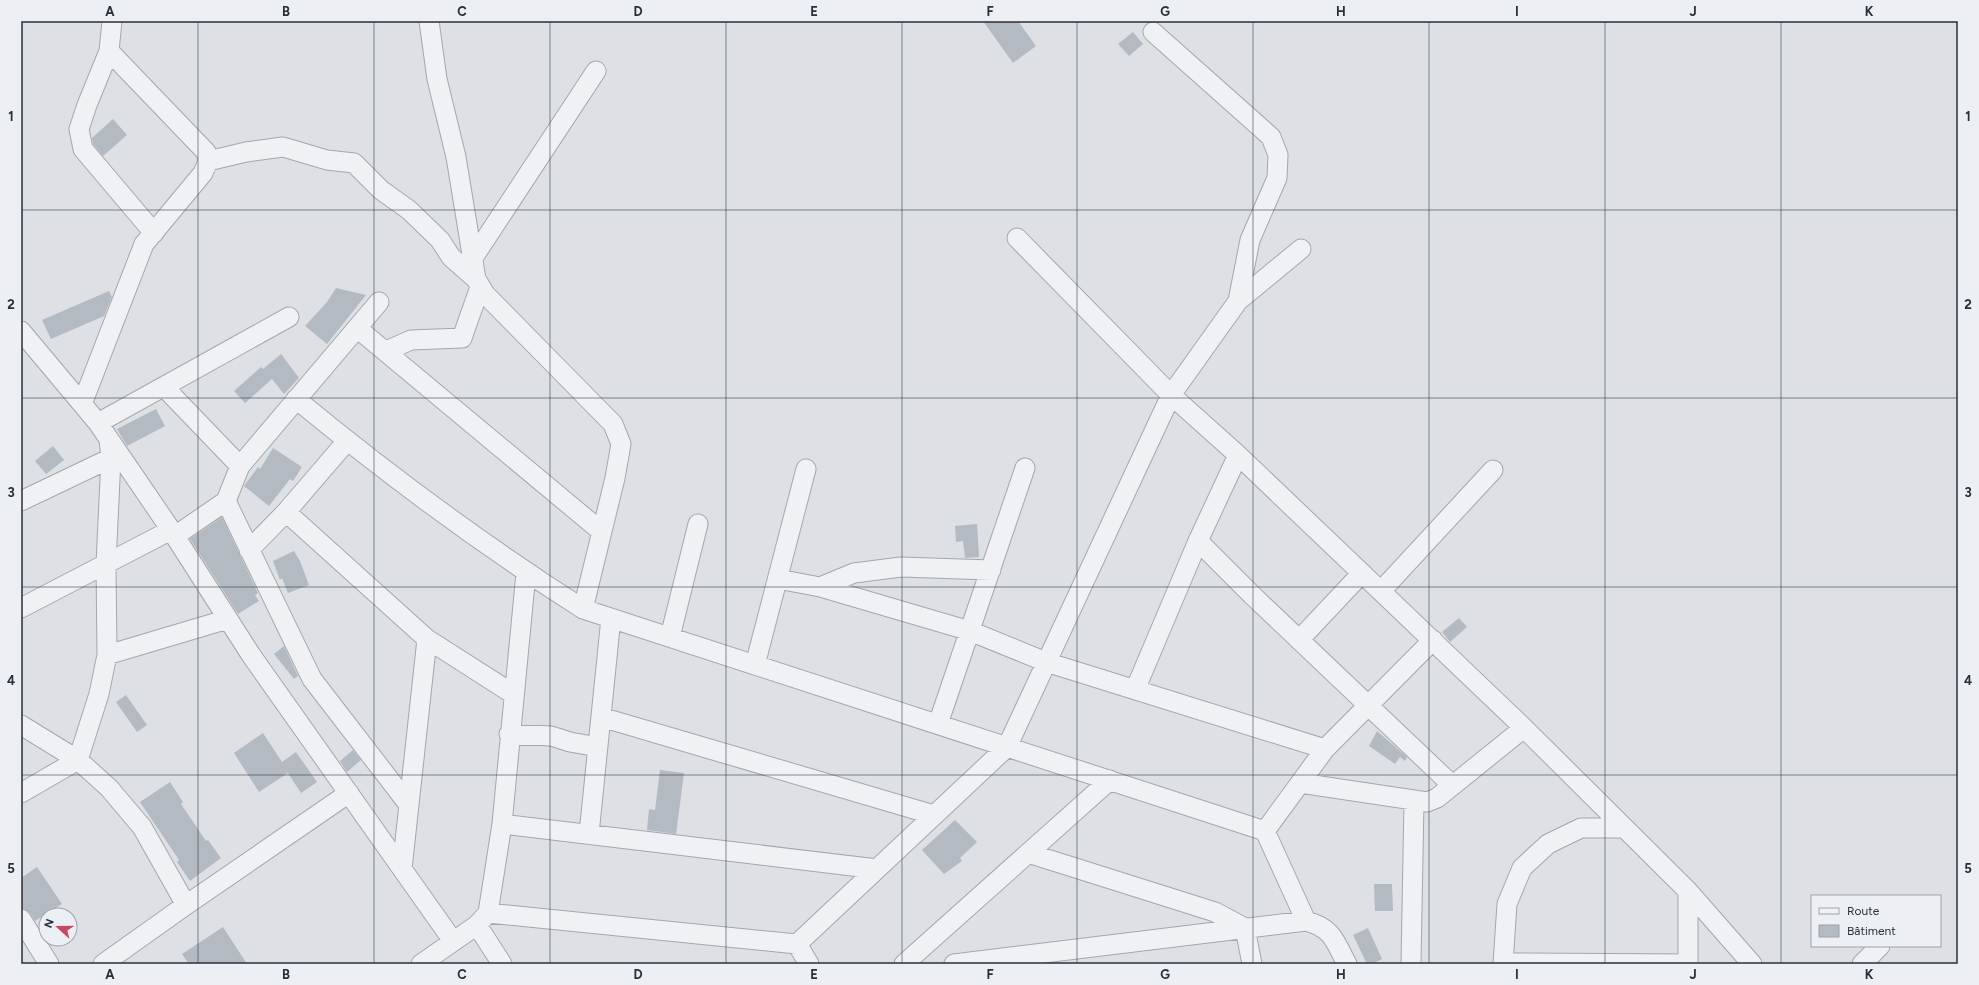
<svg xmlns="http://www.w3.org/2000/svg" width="1979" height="985" font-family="Figtree,sans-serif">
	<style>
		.building { fill: #b4bac1 }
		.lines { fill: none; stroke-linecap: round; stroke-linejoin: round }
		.minor-casing { stroke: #a3a7ae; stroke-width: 21 }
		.minor { stroke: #eff1f4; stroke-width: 19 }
		.grid { fill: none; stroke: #282f3a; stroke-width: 1; stroke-opacity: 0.55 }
		.neatline { fill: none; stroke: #282f3a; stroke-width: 1.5 }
		.grid-label { font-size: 13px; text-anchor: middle; font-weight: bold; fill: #282f3a }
	</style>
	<rect width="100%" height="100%" fill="#dde0e5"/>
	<path class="building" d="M983,21H1018L1036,46L1013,63Z
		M1133,32L1143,44L1129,56L1118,44Z
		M113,119L127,135L103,156L93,144L92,138Z
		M336,288L366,295L327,344L305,326L327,302Z
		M109,291L112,297L104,316L51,339L42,320Z
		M281,354L299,378L284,394L272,379L245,403L234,391L261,367L263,369Z
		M156,409L165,426L127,446L117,429Z
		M53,446L64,460L46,474L35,461Z
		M273,448L302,467L293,481L290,479L269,506L244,486L258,467L260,469Z
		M222,517L258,593L255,595L259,601L238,614L190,539Z
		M977,524L979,557L965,558L963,541L956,542L955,526Z
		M294,551L300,561L309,585L288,593L282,578L280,580L273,561Z
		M1459,618L1467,627L1450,642L1442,632Z
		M284,646L298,676L294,679L274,654Z
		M126,695L147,725L137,732L116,702Z
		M1377,731L1407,757L1405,761L1400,757L1395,764L1369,746Z
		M263,733L282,762L296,752L317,782L301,793L288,773L259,792L234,753Z
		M353,750L361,760L347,772L340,761Z
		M660,770L684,773L676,834L647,830L649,809L655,810Z
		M170,782L183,802L181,804L206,841L208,840L221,858L190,881L177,862L179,860L140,802Z
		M955,820L977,842L960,858L962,861L944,874L922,850Z
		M37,867L62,904L35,921L30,913L21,908V878Z
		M1374,884H1392L1393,911H1375Z
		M223,927L247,964H189L182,954Z
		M1368,928L1382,959L1372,964H1367L1353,935Z"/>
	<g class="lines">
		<g class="minor-casing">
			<path id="minor" d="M112,21L109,51L87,105L79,129L83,149L154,233
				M429,21L437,79L456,157L476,279L485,294L613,424L621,444L615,478L583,609
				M1153,32L1271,137L1278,155L1277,178L1250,240L1238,301
				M208,161L246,152L283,147L327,160L354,163L381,190L409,210L440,240L451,257L476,279
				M1017,238L1171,395L1238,455L1524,728L1688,891L1752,964
				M473,258L596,71
				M357,328L602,532
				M21,331L98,423L171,530L251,655L453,941
				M386,351L411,340L462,338L480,287
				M164,387L240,466
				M296,399C387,474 483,545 583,609L1265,831L1306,921
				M82,404L144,244L203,173L208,161L206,152L109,51
				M98,423L289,317
				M1238,455L1198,541L1252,595L1452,785
				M21,501L111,458
				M226,501L312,679L409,805
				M286,512L427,639L513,694
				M175,536L226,501L240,466L379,302
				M249,550L286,512L347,441
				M778,579L820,587L970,631L1046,662L1325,749
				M820,587L854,573L901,567L991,570
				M1381,591L1493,470
				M21,608L171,530
				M670,637L698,524
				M1299,640L1362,573
				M107,655L228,619
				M755,665L806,469
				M1135,690L1198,541
				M601,717L934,815
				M938,724L1025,468
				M21,725L78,760L109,788L142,827L186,905
				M509,734L551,736L570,742L598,747
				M1300,783L1427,802L1437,798L1524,728
				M21,793L78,760L99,694L107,655L106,564L111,458L109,439
				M502,824L877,869
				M1265,831L1325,749L1433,640
				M589,834L611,618
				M1028,853L1215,912L1245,928L1252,964
				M402,869L427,639
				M1688,891V964
				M488,913L797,944L1007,747L1171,395L1238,301L1301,249
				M21,919L49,964
				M477,925L502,964
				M797,944L809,964
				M1503,963L1688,964
				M103,964L186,905L349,793
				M421,964L477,925L488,913L502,824L526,573
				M904,964L1110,780
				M954,964L1306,921C1333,928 1335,942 1347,964
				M1411,964L1414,801
				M1503,964L1507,904L1522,868L1548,844L1581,828H1624
				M1862,964L1880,946"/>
		</g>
		<use href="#minor" class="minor"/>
	</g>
	<path class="grid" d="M198,21V964M374,21V964M550,21V964M726,21V964M902,21V964M1077,21V964M1253,21V964M1429,21V964M1605,21V964M1781,21V964M21,210H1958M21,398H1958M21,587H1958M21,775H1958"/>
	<rect width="1979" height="985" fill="none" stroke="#eceff3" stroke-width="44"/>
	<rect x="1811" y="895" width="130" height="52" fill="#eceff3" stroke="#9ea2a9"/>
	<rect x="1819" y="908" width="20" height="6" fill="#eff1f4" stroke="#9ea2a9"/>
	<text x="1847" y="915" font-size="12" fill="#282f3a">Route</text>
	<rect x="1819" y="925" width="20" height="12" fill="#b4bac1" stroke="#9ea2a9"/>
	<text x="1847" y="935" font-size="12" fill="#282f3a">Bâtiment</text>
	<g transform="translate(58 927) rotate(291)"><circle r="19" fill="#eceff3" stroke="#9ea2a9"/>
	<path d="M0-3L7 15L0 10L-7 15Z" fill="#c14b63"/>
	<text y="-6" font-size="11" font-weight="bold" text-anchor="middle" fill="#282f3a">N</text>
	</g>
	<rect x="22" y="22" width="1935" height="941" class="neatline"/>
	<g class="grid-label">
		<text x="110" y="16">A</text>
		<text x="286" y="16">B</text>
		<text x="462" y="16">C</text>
		<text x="638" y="16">D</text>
		<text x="814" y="16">E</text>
		<text x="990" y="16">F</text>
		<text x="1165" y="16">G</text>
		<text x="1341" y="16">H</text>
		<text x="1517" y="16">I</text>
		<text x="1693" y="16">J</text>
		<text x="1869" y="16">K</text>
		<text x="11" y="121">1</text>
		<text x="1968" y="121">1</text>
		<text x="11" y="309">2</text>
		<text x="1968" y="309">2</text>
		<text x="11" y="497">3</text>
		<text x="1968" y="497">3</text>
		<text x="11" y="685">4</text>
		<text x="1968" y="685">4</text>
		<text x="11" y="873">5</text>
		<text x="1968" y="873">5</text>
		<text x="110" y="979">A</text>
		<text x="286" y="979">B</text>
		<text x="462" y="979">C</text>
		<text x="638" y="979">D</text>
		<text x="814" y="979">E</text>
		<text x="990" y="979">F</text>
		<text x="1165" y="979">G</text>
		<text x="1341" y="979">H</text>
		<text x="1517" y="979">I</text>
		<text x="1693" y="979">J</text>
		<text x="1869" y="979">K</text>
	</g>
</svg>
